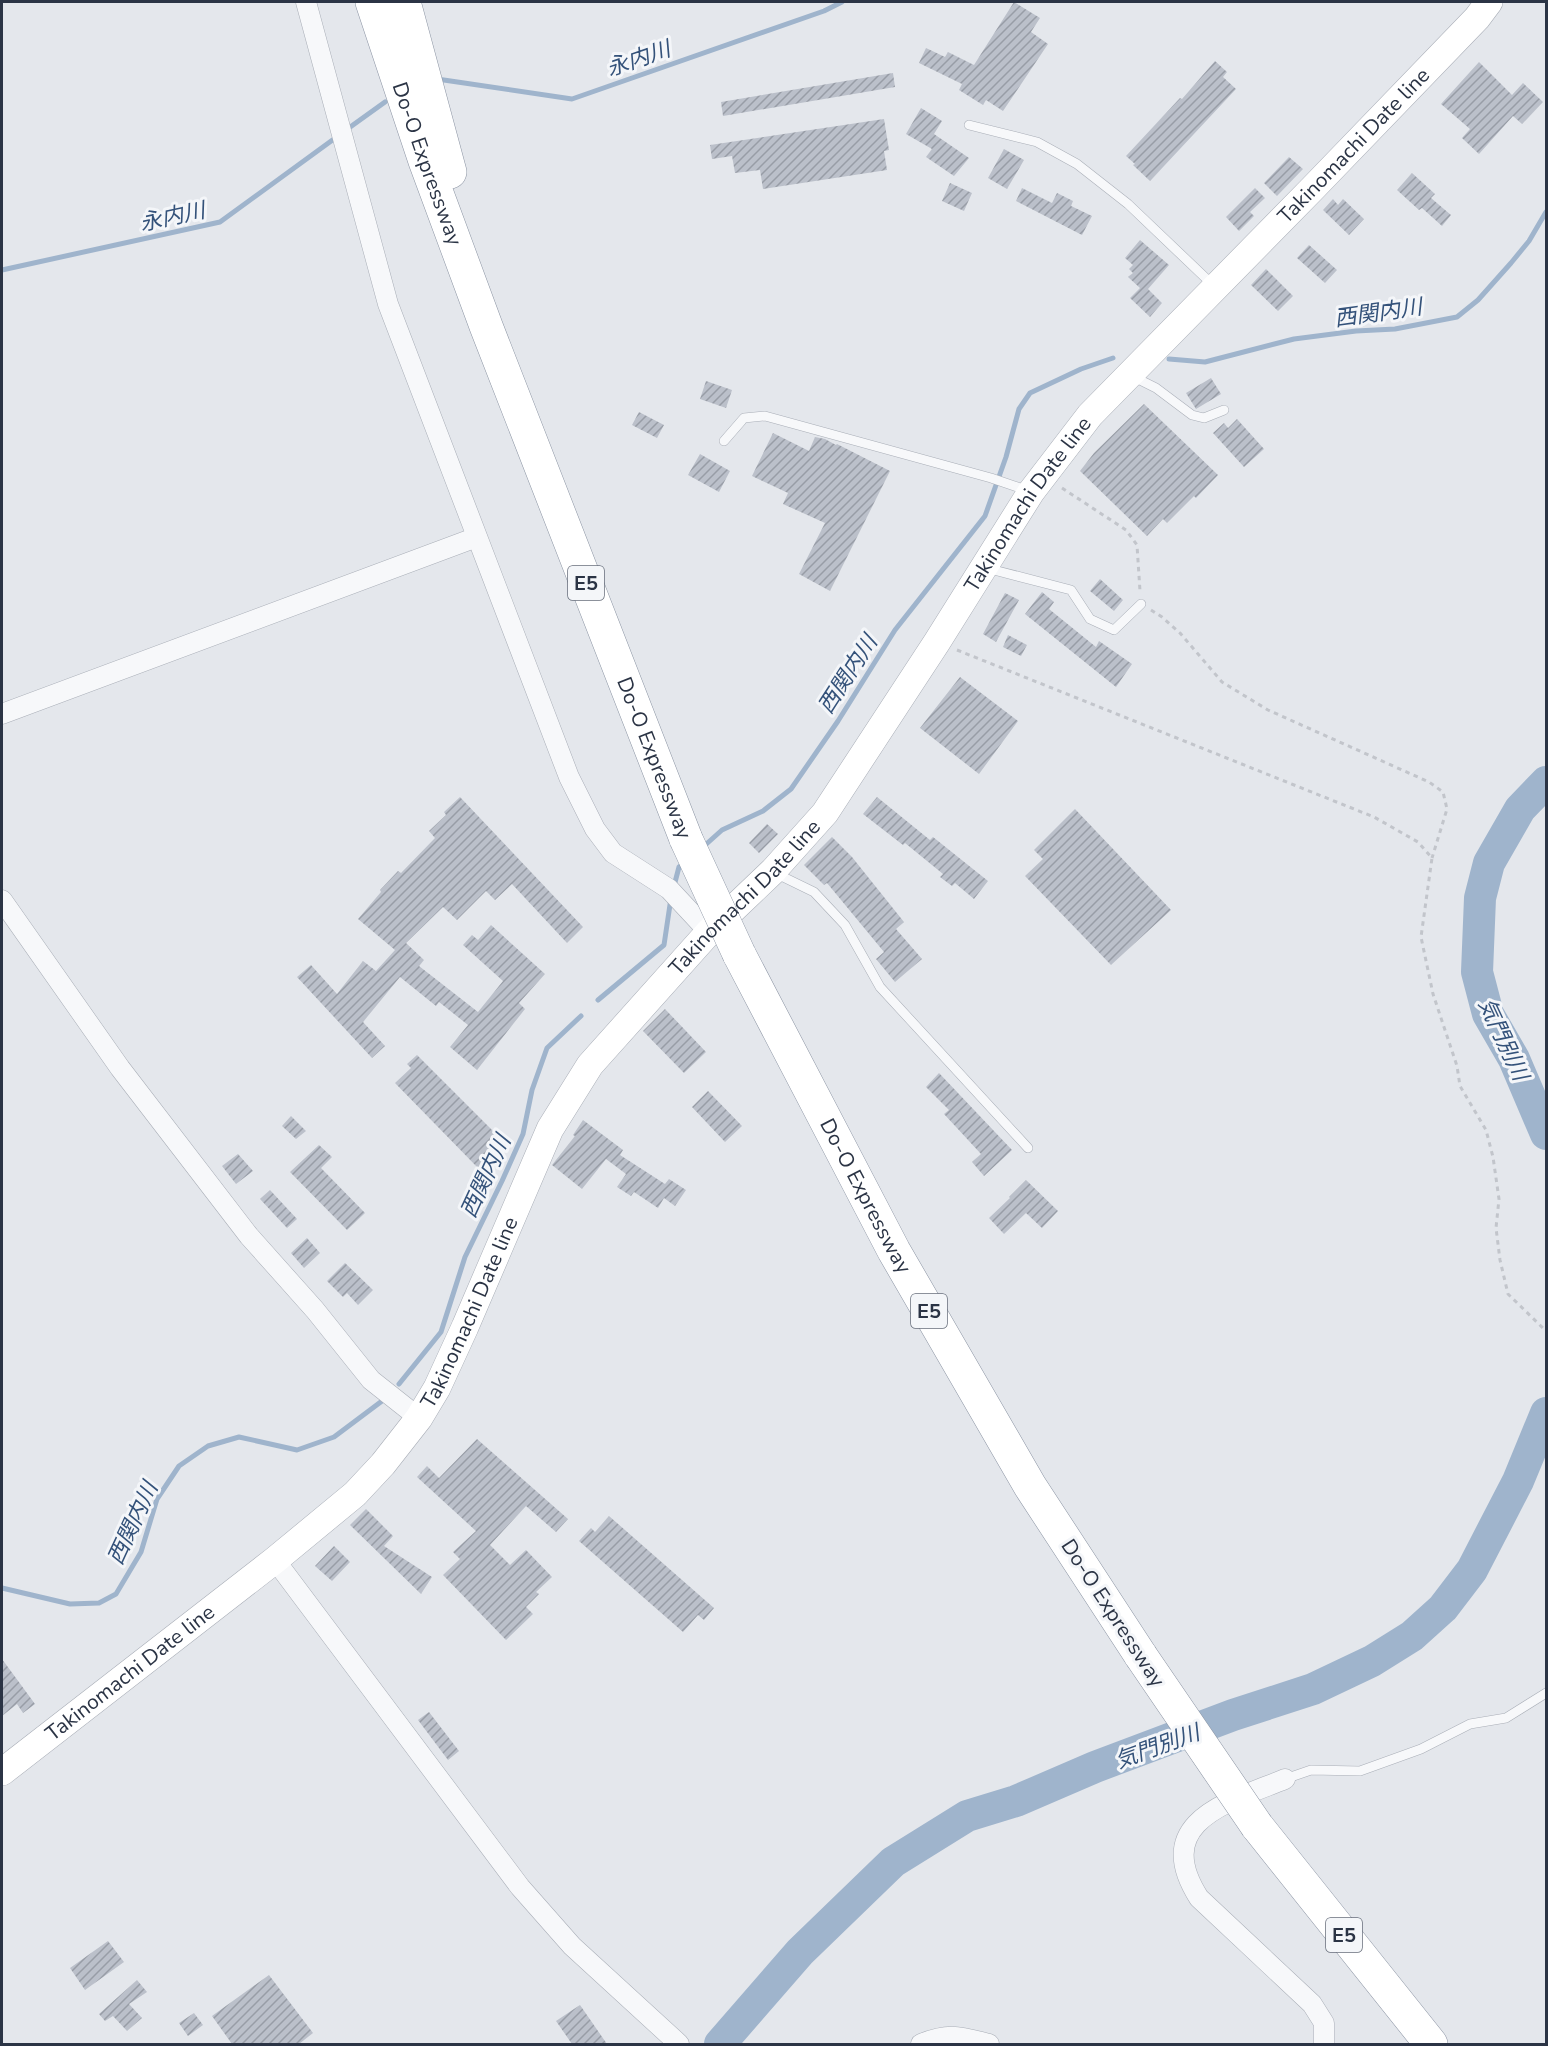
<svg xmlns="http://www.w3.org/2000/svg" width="1548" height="2046" font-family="'Nunito Sans','Noto Sans JP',sans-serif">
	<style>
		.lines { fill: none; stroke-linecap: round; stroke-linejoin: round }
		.stream { stroke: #9fb4cc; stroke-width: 5 }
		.river { stroke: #9fb4cc; stroke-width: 32 }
		.building { fill: url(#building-hatch) }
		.lane-casing { stroke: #a9aeb7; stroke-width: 10 }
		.street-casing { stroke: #a9aeb7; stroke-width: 21 }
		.secondary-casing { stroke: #a9aeb7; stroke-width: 28 }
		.highway-casing { stroke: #8b94a3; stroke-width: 34 }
		.path { stroke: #c2c5cb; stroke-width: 3; stroke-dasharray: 4.5 4.5; stroke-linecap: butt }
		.lane { stroke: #f7f8fa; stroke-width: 9 }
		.street { stroke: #f7f8fa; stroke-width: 20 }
		.secondary { stroke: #fff; stroke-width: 27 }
		.highway { stroke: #fff; stroke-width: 33 }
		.highway-bridge-casing { stroke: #8b94a3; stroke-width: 34; stroke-linecap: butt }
		.highway-bridge { stroke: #fff; stroke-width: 33 }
		.labels { text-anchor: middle; stroke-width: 6; stroke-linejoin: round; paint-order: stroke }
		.shield { fill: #f4f6f9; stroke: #676e7b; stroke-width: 1.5 }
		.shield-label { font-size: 20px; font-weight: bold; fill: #2b3445 }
		.street-label { font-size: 21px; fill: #2b3445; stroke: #f4f6f9 }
		.water-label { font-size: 22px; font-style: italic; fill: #34527a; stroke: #f4f6f9 }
	</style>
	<defs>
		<pattern id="building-hatch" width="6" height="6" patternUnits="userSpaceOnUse" patternTransform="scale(1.5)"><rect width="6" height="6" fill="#bbc0ca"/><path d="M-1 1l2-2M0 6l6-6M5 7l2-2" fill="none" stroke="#989da6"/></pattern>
	</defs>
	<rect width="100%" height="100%" fill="#e4e7ec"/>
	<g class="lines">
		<path class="stream" d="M437,79L572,99L824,11L842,2
			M346,130L385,102
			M2,270L220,222L338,136
			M1169,359L1205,362L1294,339L1356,331L1395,329L1457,317L1478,300L1511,263L1529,241L1546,212
			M703,847L722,830L763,811L791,789L838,721L895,630L985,516L1006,457L1019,409L1030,393L1081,369L1113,358
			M674,886L679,867L684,863
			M598,1000L664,945L671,898
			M399,1384L441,1332L465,1257L502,1181L523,1134L532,1090L547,1048L581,1016
			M2,1588L70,1604L99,1603L116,1594L141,1552L157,1499L179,1466L208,1446L239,1437L297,1450L334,1437L382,1401"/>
		<path class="river" d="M1546,782L1520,809L1489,863L1480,898L1477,972L1488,1014L1514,1059L1546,1134
			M720,2044L800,1952L893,1862L967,1816L1016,1801L1095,1767L1233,1715L1313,1689L1372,1661L1412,1636L1443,1608L1472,1570L1518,1481L1546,1413"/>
	</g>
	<path class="building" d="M1014,2L1040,18L1031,32L1048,44L1003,111L986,100L983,105L959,90L962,84L919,63L926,48L945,57L948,52L974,65Z
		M1215,61L1227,72L1223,77L1236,89L1150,181L1133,165L1135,164L1126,156L1180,98L1182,99Z
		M1479,62L1512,95L1523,83L1543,102L1522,124L1513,116L1479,154L1462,138L1470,129L1441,104Z
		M893,73L895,87L723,116L721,102Z
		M921,108L942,121L934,134L969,158L954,176L926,157L932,149L906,134Z
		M884,119L889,150L884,151L887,170L763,189L760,170L735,173L732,156L712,159L710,145Z
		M1004,149L1024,160L1007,189L988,178Z
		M1289,157L1303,169L1277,196L1264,183Z
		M1412,173L1435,194L1431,198L1451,215L1442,226L1422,208L1419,210L1397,190Z
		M950,183L972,193L964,211L942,201Z
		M1022,188L1052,203L1057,193L1073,201L1071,206L1092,216L1082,235L1016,201Z
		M1255,188L1265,198L1250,212L1254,216L1239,231L1226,217Z
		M1333,199L1338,205L1343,199L1364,219L1349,235L1323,210Z
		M1140,240L1169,265L1148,289L1162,303L1150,317L1130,298L1140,288L1128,277L1133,273L1129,269L1133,265L1125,258Z
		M1309,245L1337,270L1325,283L1297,258Z
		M1266,269L1293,296L1278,311L1251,285Z
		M1211,378L1221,394L1196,409L1186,393Z
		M706,381L732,390L726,408L700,399Z
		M1144,404L1218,475L1196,498L1194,496L1167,523L1163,519L1147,536L1080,471L1094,453Z
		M639,412L664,425L657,438L632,425Z
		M1237,419L1264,449L1244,467L1213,433L1224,423L1228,428Z
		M773,433L809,451L815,437L825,439L836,445L837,444L890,471L830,591L799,574L825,523L783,504L788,493L752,476Z
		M700,454L730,471L719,492L688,475Z
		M1100,579L1123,600L1114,611L1090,591Z
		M1042,592L1054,602L1049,609L1096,647L1099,641L1132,664L1116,687L1025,614Z
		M1005,593L1019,600L996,642L983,634Z
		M1008,635L1027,645L1021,656L1003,647Z
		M960,677L1018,721L979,774L920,728Z
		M460,797L583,927L567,943L512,884L495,900L486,891L457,920L443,907L406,943L424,960L419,966L478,1012L503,981L463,945L472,935L478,940L491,925L545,974L519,1003L525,1009L477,1070L450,1047L468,1025L439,1002L436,1006L400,977L363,1022L385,1046L372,1058L297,977L311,965L337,994L363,961L376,971L395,950L358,919L381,892L380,890L398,871L401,873L435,838L429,831L446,815L444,812Z
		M877,797L930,840L933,837L988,881L974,899L955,883L952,886L940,877L943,874L905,843L903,845L863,814Z
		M1075,809L1171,910L1111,965L1025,876L1043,859L1034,850Z
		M767,824L778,834L759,853L749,843Z
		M832,837L852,857L904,922L896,929L922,959L895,982L876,959L884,952L827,883L824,885L804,865Z
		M665,1009L706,1052L684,1073L643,1031Z
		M417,1055L501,1139L487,1153L490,1156L478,1168L395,1083L411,1068L407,1064Z
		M939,1073L1012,1150L984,1176L972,1162L981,1154L944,1114L949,1110L926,1087Z
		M708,1091L742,1126L725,1142L692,1107Z
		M291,1116L306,1131L296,1139L282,1126Z
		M583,1120L623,1150L620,1155L665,1184L669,1179L686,1190L675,1206L664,1198L658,1208L634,1192L631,1196L617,1187L626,1174L606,1159L582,1189L552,1165L575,1136L573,1135Z
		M319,1145L332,1157L321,1168L365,1213L347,1230L290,1172Z
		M238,1154L253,1171L236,1184L222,1166Z
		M1026,1180L1058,1211L1042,1228L1026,1213L1004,1234L989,1218L1010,1198L1009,1197Z
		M270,1190L297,1219L287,1228L260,1199Z
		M307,1238L320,1253L304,1268L291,1253Z
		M345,1263L373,1290L358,1305L347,1293L343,1297L327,1281Z
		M477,1439L568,1519L556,1532L526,1506L490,1545L510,1565L526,1550L552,1577L536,1592L539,1594L526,1607L533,1614L506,1640L443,1575L460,1559L453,1552L476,1531L417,1477L427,1466L439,1478Z
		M366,1509L393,1536L384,1546L432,1577L421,1594L350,1525Z
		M609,1516L714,1608L704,1620L698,1615L683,1632L579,1541L591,1528L595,1532Z
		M334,1546L350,1562L332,1581L315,1566Z
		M2,1659L35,1704L23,1713L17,1704L2,1716Z
		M429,1712L459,1751L448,1760L418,1720Z
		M108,1941L124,1962L85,1990L70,1968Z
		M269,1975L313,2033L299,2044H232L212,2016Z
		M137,1980L147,1992L129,2004L142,2018L127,2031L113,2016L105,2021L99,2014Z
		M580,2005L607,2044H572L556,2021Z
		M194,2013L203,2025L188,2036L179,2023Z"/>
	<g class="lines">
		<g class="lane-casing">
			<path id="lane" d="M969,125L1037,142L1077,164L1128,204L1214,286
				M1132,376L1156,388L1192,415L1204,418L1224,410
				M724,441L744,418L765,416L991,478L1029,491
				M986,568L1071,590L1090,619L1114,630L1141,604
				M775,873L814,892L845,925L880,987L1028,1148
				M1285,1779L1311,1770L1360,1771L1421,1749L1470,1724L1506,1718L1546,1693"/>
		</g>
		<g class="street-casing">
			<path id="street" d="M306,2L388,304L569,777L595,829L613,853L669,889L709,932
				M2,714L477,537
				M2,900L120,1068L249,1236L315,1310L371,1380L419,1418
				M275,1560L520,1887L572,1946L679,2044
				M1285,1779C1229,1802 1150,1821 1199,1898L1312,2004L1324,2023V2044
				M921,2044C950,2032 961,2037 989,2044"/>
		</g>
		<g class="secondary-casing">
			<g id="secondary">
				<path id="s1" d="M2,1772L275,1560L355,1494L383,1464L419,1418L437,1388L465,1327L550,1129L590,1065L709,932L773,871L825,813L937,642L1031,492L1090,415L1313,188L1477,18L1489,2"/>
			</g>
		</g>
		<g class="highway-casing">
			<g id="highway">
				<path id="s2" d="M372,2L425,161L486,326L686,839"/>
				<path d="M404,2L450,172"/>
				<path id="s3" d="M739,954L894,1251L1030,1486L1141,1656"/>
				<path d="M1257,1826L1431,2044"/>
			</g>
		</g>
		<path class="path" d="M1062,488L1126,530L1137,545L1140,591
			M1151,610L1162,617L1180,633L1222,682L1268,710L1429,782L1443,792L1447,809L1432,858
			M957,650L1374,817L1418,842L1432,858L1421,937L1433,994L1457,1066L1460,1086L1486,1130L1493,1157L1499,1199L1496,1228L1500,1260L1508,1294L1546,1331"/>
		<use href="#lane" class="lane"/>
		<use href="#street" class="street"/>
		<use href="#secondary" class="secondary"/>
		<use href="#highway" class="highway"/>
		<g class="highway-bridge-casing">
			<path id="highway-bridge" d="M686,839L739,954
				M1141,1656L1257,1826"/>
		</g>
		<use href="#highway-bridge" class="highway-bridge"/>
	</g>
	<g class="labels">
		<g class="shield">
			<rect x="568" y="566" width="36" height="34" rx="4.5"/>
			<rect x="911" y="1294" width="36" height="34" rx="4.5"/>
			<rect x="1326" y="1918" width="36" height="34" rx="4.5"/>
		</g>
		<g class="shield-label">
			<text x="586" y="590">E5</text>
			<text x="929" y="1318">E5</text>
			<text x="1344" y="1942">E5</text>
		</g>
		<g class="street-label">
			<text dy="7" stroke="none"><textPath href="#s1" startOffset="2142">Takinomachi Date line</textPath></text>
			<text dy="7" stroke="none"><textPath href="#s2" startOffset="171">Do-O Expressway</textPath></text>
			<text dy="7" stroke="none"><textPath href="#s1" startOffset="1656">Takinomachi Date line</textPath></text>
			<text dy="7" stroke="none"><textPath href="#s2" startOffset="807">Do-O Expressway</textPath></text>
			<text dy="7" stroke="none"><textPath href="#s1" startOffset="1170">Takinomachi Date line</textPath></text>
			<text dy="7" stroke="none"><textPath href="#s3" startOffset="273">Do-O Expressway</textPath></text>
			<text dy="7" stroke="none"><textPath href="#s1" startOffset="666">Takinomachi Date line</textPath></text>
			<text transform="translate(1113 1613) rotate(57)" y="7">Do-O Expressway</text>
			<text dy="7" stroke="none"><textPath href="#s1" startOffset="162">Takinomachi Date line</textPath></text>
		</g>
		<g class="water-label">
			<text transform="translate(638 58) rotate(-19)" y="8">永内川</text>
			<text transform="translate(172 216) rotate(-12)" y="8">永内川</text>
			<text transform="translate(1378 312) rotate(-8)" y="8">西関内川</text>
			<text transform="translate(847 674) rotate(-57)" y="8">西関内川</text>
			<text transform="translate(1504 1039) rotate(65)" y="8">気門別川</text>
			<text transform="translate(485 1176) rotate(-65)" y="8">西関内川</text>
			<text transform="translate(132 1523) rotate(-65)" y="8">西関内川</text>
			<text transform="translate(1157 1746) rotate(-20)" y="8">気門別川</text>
		</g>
	</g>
	<rect width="1548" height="2046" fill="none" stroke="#2b3445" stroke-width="6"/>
</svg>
